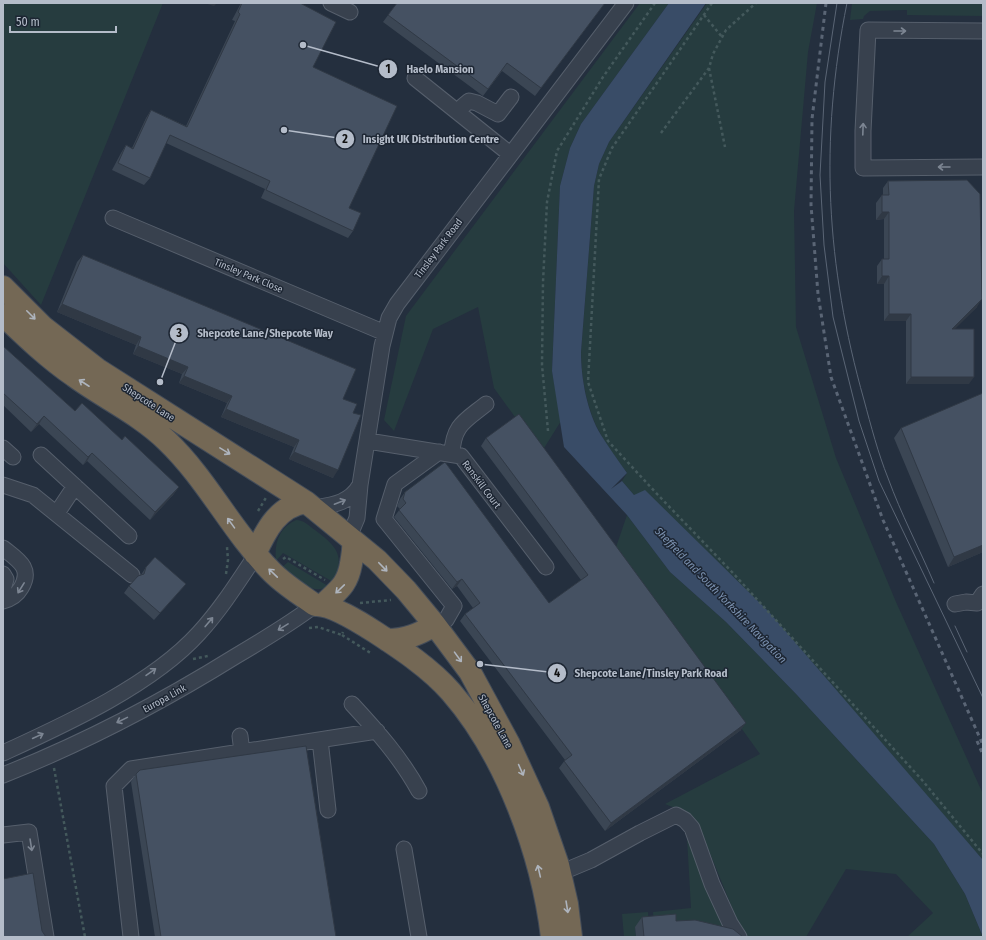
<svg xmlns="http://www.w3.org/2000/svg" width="986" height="940" font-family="'Fira Sans Condensed',sans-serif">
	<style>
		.green { fill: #263c3f }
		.water { fill: #394c67 }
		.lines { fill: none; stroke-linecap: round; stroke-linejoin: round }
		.minor-casing { stroke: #565f6c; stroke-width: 17 }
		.highway-casing { stroke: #434c59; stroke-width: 24 }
		.path { stroke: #44595c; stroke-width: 2.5; stroke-dasharray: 3 3; stroke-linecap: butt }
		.minor { stroke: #38414e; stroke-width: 15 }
		.highway { stroke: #746855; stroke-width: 22 }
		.tram { stroke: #5a6575; stroke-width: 1 }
		.rail { stroke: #5a6575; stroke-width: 3; stroke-dasharray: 4 4; stroke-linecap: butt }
		.wall { fill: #3b4654 }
		.shaded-wall { fill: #303945 }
		.building { fill: #455162; stroke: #303945 }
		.oneway { stroke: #7c8592 }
		.oneway2 { stroke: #aeb4bd }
		.labels { text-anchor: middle; stroke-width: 3; stroke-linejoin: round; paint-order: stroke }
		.street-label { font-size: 10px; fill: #b4bcc9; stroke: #1d2633 }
		.water-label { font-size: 11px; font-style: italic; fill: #7c92b1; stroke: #1d2633 }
		.leader { fill: none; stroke: #b4bcc9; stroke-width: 1.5 }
		.callout-dot { fill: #b4bcc9; stroke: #1d2633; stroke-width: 1.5 }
		.mark-label { font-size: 12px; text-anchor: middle; font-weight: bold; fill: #111 }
		.callout-label { font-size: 11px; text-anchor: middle; font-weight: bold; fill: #b4bcc9; stroke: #1d2633; stroke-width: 3; stroke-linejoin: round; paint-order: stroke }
	</style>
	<rect width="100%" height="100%" fill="#242f3e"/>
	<path class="green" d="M3,3H163L41,305L3,263Z
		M640,3H669L581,124L570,148L560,186L552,371L561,421L541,453L494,388L478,307L433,329L394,431L384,420L406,316Z
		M707,3H817L808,52L794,211L796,327L836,458L896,602L983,794V860L762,612L634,495L622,481L627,473C618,460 608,448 601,435C587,411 581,378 581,352L594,186L599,164L609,142Z
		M852,3H983V16L907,15V10L870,11L864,16L863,19L850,20Z
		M627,515L670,572L726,622L797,695L934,844L965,894L983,937H907L933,913L896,874L846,869L806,937H749L742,932L698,824L689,814L665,804L760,754L614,553Z
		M296,520C304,520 309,526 315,530C336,546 346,555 333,582L283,553L276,561C274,543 279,528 296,520Z
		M288,562L328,586C312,597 293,577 281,568Z
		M687,838L715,906L726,925L693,931L654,925L653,912L691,908Z
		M648,912L649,926L635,927L636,937H624L622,914Z"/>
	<path class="water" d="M669,3H706L609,142L599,164L594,186L581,352C581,378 587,412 601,435C609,448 618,460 627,473L611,489L622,481L634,495L645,490L769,612L983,860V937L965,894L934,844L797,695L726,622L670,572L627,515L564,447L552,371L560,186L570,148L581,124Z"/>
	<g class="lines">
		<g class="minor-casing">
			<path id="minor" d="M331,3L350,12
				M983,31L868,30L863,131V168L983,167
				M415,78L510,154
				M459,113L463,106L469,101L477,103L498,114L511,97
				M113,218L385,333
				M368,441L461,456L546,567
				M3,448L13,457
				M452,454C453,425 465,421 486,404
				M41,455L129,536
				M3,485L33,495L132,575
				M314,508C333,505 350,503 360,485L382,346L389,318L397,304L626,3
				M57,513L75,486
				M349,537L357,518L360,485
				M3,548C18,560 33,568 21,588C17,595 11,599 3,601
				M3,574L6,579L3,589
				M955,604L966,602L977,603L983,594
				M435,625L446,620L454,606L384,519L395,484L439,452
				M352,704C377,731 401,758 419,791
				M240,736L242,752
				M320,740L328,810
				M3,753C66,724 152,685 199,633C221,609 238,582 256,555
				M3,775C84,743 162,702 236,656C263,640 290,624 315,605
				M3,835L29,832L46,937
				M404,849L419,937
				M560,873L591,860L640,833L676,815L685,820L692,828L712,884L730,923L739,937
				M131,937L114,786L131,769L377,731"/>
		</g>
		<g class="highway-casing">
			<path id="highway" d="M3,287L43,327L97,369L306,502L377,560L406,590L435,625L470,672L509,744L538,807L558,865L567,904L571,937
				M3,315C26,337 48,358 74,376C104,398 139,414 166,440C207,479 231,530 270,570C283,584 300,594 315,605C331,604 361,623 375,632C401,649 430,668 451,692C506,755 542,854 552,937
				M255,554C266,530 278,506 306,502
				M323,605C338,590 347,586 351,564C352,556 354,550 353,542
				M387,640C406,640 419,634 435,625"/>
		</g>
		<path class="path" d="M712,3L612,148L599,179L588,382L608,441L658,495L732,572L922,780L983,854
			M704,15L722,37
			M709,68L725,147
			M661,133L709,68L713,54L726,30L756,3
			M548,431L542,365L543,282L547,202L557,151L603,77L655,3
			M258,511L267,496
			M283,559L286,557L325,580
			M226,574L228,560L227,547
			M360,603L391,600
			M309,628L318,627L342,635L343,632
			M342,635L372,654
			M193,659L208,656
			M54,768L85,937"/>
		<use href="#minor" class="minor"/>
		<use href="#highway" class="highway"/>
		<path class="tram" d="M837,3L825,82L820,175L824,245L833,317L859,421L879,481L983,698
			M847,3C819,141 826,265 864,400C871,426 878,453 888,478C901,514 919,548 934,583
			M955,626L967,652"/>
		<path class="rail" d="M826,3L812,119L811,205L818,294L831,377L883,520L983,745
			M977,741L983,755"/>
	</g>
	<path class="wall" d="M241,3H300L313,67L349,208L353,231L348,238L261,198L265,189L166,143L150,178L144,185L112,170L121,153L126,145L132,148L146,118L151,110L186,126L235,21L232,20Z
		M397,3H605L535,96L502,71L483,96L383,22Z
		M888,181L977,307L954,329L969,384H906V321H884V284H877V266L882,259H884V219L876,220V203L882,195H883V188Z
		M83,255L343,399L353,413L333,478L289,459L294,447L221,417L227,403L179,383L182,374L133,354L136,345L57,312L77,262Z
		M3,346L75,411L122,440L179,487L173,495L150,520L87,461L83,465L39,424L31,432L3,405Z
		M901,428L983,552L948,567L894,438Z
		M486,438L741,730L605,831L559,768L565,760L460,621L465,614L473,608L457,586L452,589L394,517L400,509L397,506L400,499L405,492L549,603L581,580L481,446Z
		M146,567L180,591L154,620L124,593L129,586L141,575Z
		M136,774L336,937H155L131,782Z
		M642,917L676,921L743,937H636L635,927Z"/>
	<path class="shaded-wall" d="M204,3H217L214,6Z
		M882,212H889L884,219L876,220Z
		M882,276H889L884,284H877Z
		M982,299L977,307L947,337L952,329Z
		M62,304L141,337L136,345L57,312Z
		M889,314H911L906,321H884Z
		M138,346L188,367L182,374L133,354Z
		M184,376L232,396L227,403L179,383Z
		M911,377H974L969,384H906Z
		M226,409L299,440L294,447L221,417Z
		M44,416L39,424L31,432L37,424Z
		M294,452L338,470L333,478L289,459Z
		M92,453L87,461L83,465L88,457Z
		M179,487L173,495L150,520L155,512Z
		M983,545V552L948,567L954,557Z
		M462,579L457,586L452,589L457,582Z
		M746,723L741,730L605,831L611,823Z"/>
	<path class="building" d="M242,3H300L336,22L313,67L397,106L349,208L361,213L353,231L266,190L270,181L170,135L150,178L118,163L126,145L133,149L151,110L187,127L240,14L238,12Z
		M397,3H605L541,88L507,63L488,89L388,15Z
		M967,180L980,194L982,299L952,329H974V377H911V314H889V276H882V259H889V212H882V195H889L888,181Z
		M83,255L356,369L343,399L357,404L353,413L361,415L338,470L294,452L299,440L226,409L232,396L184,376L188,367L138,346L141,337L62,304Z
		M3,346L75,411L82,403L122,440L125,436L179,487L155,512L92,453L88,457L44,416L37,424L3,393Z
		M983,393V545L954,557L901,428Z
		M519,414L746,723L611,823L564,761L572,755L465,614L480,603L462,579L457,582L399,510L406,503L403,499L405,492L445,462L549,603L588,575L486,438Z
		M155,557L186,584L160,613L129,586L138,576L144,574L146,567Z
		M306,746L336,937H161L136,774L140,770Z
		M33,873L42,931L46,937H3V879Z
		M676,914V921L695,920L733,929L743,937H644L642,917Z"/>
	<defs><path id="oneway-shaft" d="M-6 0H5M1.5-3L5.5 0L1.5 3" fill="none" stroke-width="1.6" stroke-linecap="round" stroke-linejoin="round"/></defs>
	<g class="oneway">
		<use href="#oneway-shaft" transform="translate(900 31)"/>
		<use href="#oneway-shaft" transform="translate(863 129) rotate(-88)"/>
		<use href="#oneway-shaft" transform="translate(944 167) rotate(180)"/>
		<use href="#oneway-shaft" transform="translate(340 502) rotate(-21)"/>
		<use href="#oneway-shaft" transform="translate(21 588) rotate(122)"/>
		<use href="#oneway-shaft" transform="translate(209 622) rotate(-50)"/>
		<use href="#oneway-shaft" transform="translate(283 627) rotate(148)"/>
		<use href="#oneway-shaft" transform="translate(151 672) rotate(-35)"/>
		<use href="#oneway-shaft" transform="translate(122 720) rotate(154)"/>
		<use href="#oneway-shaft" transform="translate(38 736) rotate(-25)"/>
		<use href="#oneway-shaft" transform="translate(31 845) rotate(81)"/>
	</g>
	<g class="oneway2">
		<use href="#oneway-shaft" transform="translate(31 315) rotate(45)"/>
		<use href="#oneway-shaft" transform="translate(84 383) rotate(-147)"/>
		<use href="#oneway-shaft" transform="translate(225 451) rotate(31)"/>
		<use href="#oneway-shaft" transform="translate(231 523) rotate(-126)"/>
		<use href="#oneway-shaft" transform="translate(383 567) rotate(46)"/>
		<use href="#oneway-shaft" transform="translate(273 573) rotate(-136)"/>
		<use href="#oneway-shaft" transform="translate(340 589) rotate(136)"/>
		<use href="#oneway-shaft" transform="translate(458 657) rotate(54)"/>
		<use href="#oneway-shaft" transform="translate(521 770) rotate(66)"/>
		<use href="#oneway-shaft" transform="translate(539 871) rotate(-103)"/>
		<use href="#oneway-shaft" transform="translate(567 907) rotate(81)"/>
	</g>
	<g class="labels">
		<g class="street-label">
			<text transform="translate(438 248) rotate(-53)" y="4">Tinsley Park Road</text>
			<text transform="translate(249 275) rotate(23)" y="4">Tinsley Park Close</text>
			<text transform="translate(149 402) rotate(33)" y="4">Shepcote Lane</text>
			<text transform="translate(482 484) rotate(53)" y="4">Ranskill Court</text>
			<text transform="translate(164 698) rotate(-29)" y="4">Europa Link</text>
			<text transform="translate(496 721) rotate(61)" y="4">Shepcote Lane</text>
		</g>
		<g class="water-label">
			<text transform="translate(721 595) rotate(46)" y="4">Sheffield and South Yorkshire Navigation</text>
		</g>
	</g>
	<path class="leader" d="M303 45L388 69M284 130L345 139M160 382L179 333M480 664L557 673"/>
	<g class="callout-dot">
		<circle cx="303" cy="45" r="4"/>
		<circle cx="284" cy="130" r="4"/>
		<circle cx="160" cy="382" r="4"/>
		<circle cx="480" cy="664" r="4"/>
		<circle cx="388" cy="69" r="10"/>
		<circle cx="345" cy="139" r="10"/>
		<circle cx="179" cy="333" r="10"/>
		<circle cx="557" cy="673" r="10"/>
	</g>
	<g class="mark-label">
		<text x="388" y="73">1</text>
		<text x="345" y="143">2</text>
		<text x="179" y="337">3</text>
		<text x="557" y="677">4</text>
	</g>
	<g class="callout-label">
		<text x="440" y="73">Haelo Mansion</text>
		<text x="431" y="143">Insight UK Distribution Centre</text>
		<text x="265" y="337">Shepcote Lane/Shepcote Way</text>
		<text x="651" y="677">Shepcote Lane/Tinsley Park Road</text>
	</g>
	<rect width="986" height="940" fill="none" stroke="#b4bcc9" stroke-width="8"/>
	<path d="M10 26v6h106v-6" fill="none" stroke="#b4bcc9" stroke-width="2"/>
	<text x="16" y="26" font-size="12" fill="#b4bcc9" stroke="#1d2633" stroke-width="3" paint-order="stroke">50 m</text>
</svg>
